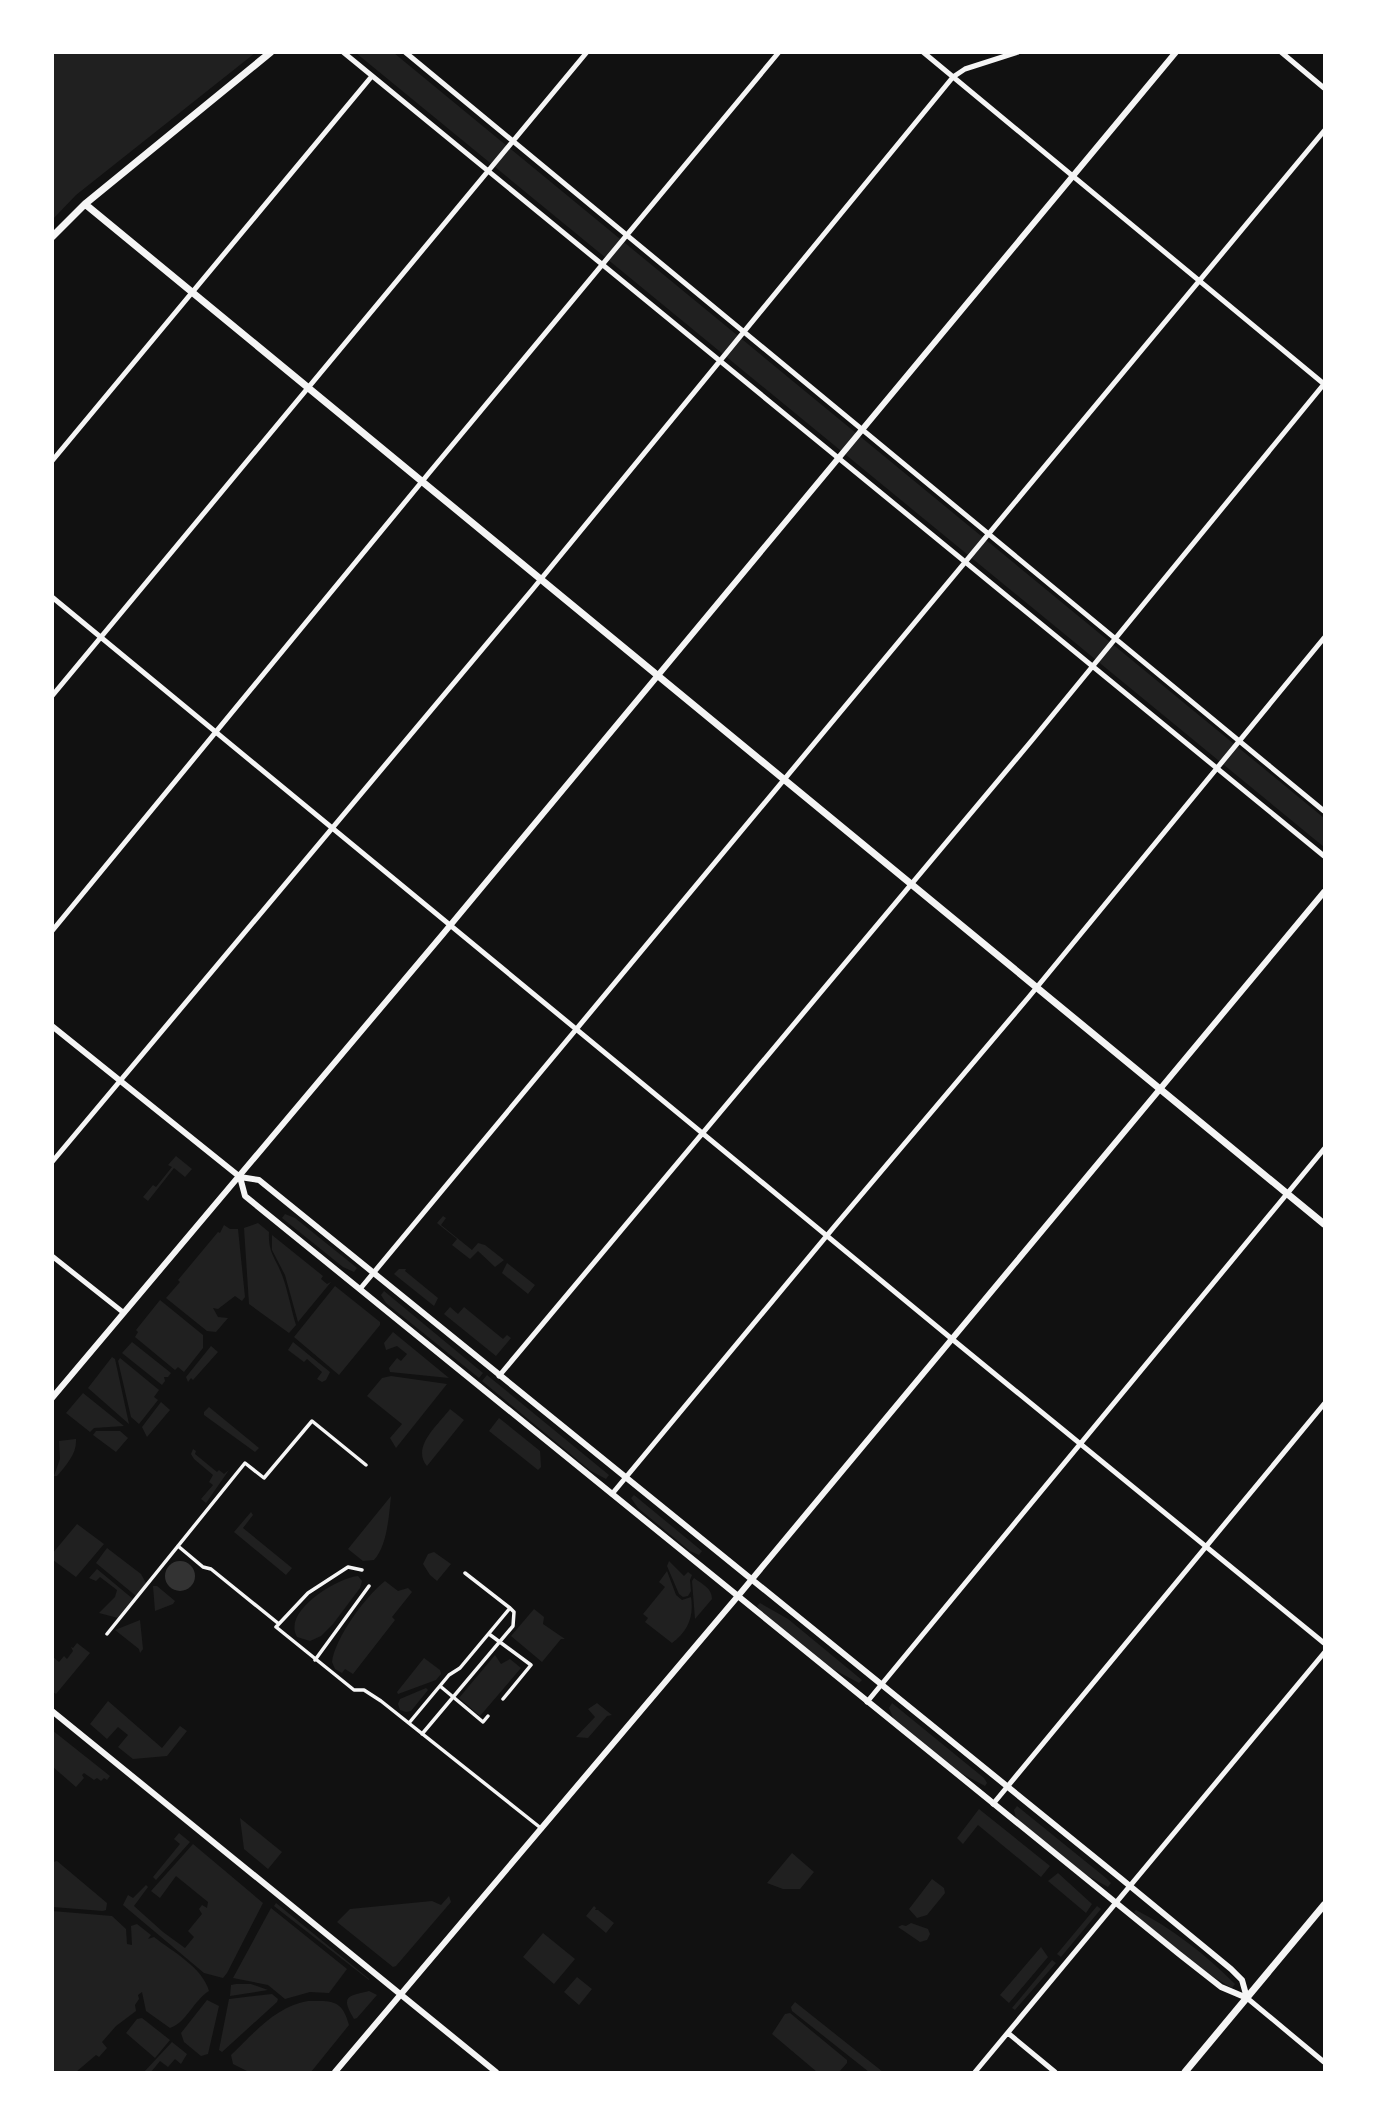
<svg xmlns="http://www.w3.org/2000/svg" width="1377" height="2125" font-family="Rubik,sans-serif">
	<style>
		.green { fill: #202020 }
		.water { fill: #333 }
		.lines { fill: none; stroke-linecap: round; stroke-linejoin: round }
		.pedestrian { stroke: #f5f5f5; stroke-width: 3.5 }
		.minor { stroke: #f5f5f5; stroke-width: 5 }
		.tertiary { stroke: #f5f5f5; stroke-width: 6 }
		.secondary { stroke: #f5f5f5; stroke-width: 7 }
	</style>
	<rect width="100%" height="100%" fill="#111"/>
	<path class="green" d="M52,53L53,52L255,53L76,195L53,219Z
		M356,53H394L1324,818V847Z
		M176,1156L192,1169L185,1177L174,1168L148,1201L143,1197L153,1185L156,1187L172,1167L168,1165Z
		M285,1214L295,1218L357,1268L354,1272L343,1267L282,1218Z
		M443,1216L446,1218L441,1225L472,1250L478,1243L485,1245L504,1260L495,1267L478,1251L470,1259L452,1245L457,1239L437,1223Z
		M258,1223L269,1232C268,1253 275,1257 282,1275C288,1291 291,1309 296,1325L289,1333L249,1304L244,1228Z
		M224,1225L230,1229H238L245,1297L242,1301L235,1296L218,1309L213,1308L218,1317L228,1318L216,1332L207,1331L166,1298L180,1282L178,1280L218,1232L220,1233Z
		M272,1235L323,1276L321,1279L327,1284L331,1282L298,1322L285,1275L272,1250Z
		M507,1263L535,1285L528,1294L502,1273Z
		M399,1269H406L405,1271L438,1298L434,1306L394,1274Z
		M335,1286L380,1322V1325L339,1375L294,1337Z
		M384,1291L483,1373L479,1378L386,1303L381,1295Z
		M160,1300L203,1335V1348L184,1372L178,1367L175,1370L135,1337L138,1332L136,1330Z
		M450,1307L458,1314L464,1307L503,1339L507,1335L511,1338L496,1356L444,1314Z
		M393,1332L449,1378L390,1372L389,1368L397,1358L401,1361L407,1354L397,1346L386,1350L384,1343Z
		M132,1342L171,1373L168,1377H164L165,1381L162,1385L122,1353Z
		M293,1342L330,1372L326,1380L322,1382L317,1379L322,1372L307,1359L304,1362L288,1350Z
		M211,1346L218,1352L193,1380L191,1378L188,1382L186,1377Z
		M112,1357L115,1359L129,1424L88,1388Z
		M120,1358L159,1390L154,1397L158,1400L139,1424L131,1417L118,1361Z
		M487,1375L609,1475L606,1479L591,1471L482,1381Z
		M391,1376L447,1384L396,1448L390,1438L402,1424L367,1396L382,1378Z
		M83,1393L124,1426L94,1428L90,1432L66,1413Z
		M161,1402L170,1410L147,1437L142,1427Z
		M209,1407L259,1448L255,1452L204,1415V1412Z
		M450,1409L464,1420L427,1466C411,1447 438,1425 450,1409Z
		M499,1418L540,1451L541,1467L538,1470L489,1431Z
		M96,1431H120L128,1438L116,1452L93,1435Z
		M76,1439C77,1454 66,1465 57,1476H54L60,1459L59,1441Z
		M193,1449L196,1451L195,1454L217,1472L219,1470L224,1474L229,1470L206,1503L201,1499L213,1485L209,1482L213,1475L194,1459L191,1454Z
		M634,1495L702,1551L699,1555L690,1551L638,1508L631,1498Z
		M391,1496C389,1516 387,1546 374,1560L363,1561L348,1549Z
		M251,1512L253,1515L243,1528L292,1568L286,1575L234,1532Z
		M77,1524L104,1544L76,1577L53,1560L52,1554Z
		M107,1548L141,1574L146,1583L136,1596L96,1563Z
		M434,1552L451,1564L437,1581L430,1575L423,1564L428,1554Z
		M669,1561L684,1576L688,1572L692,1575L690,1580L691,1591L688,1596L683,1597L679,1594L667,1566Z
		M97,1569L133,1599L118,1618L99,1613L115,1597L117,1590L100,1577L96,1581L89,1578Z
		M667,1571L676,1595L682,1600L691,1597C694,1617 688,1631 672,1643L645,1622L648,1618L643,1614L665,1587L659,1582Z
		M358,1576L362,1581L360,1588L333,1624L321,1636L310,1641L297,1637C282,1611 337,1578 358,1576Z
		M694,1578C702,1584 712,1588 712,1599L695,1619L692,1581Z
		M385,1581L398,1591L408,1588L412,1592L392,1617L395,1620L353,1674L345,1669L342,1673L335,1669L332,1662C335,1638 365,1597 385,1581Z
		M153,1586H157L175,1601L173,1604L155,1611Z
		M760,1603L788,1619L862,1680L859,1683L831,1668L762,1612L757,1606Z
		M534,1609L544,1617L543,1624L565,1639H561L542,1662L511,1636Z
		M140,1620L143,1649L140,1653L139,1649L115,1630Z
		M77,1643L90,1653L56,1694L53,1692V1657L59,1662L64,1656L67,1659L73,1651L71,1647L73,1648Z
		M495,1655L501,1664L510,1659L521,1668L480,1716L459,1698Z
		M424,1658L440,1670L441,1674L436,1680L398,1694L397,1692Z
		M426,1688L428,1690L411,1711L406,1712L400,1710L398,1704L400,1699Z
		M108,1701L162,1748L180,1726L187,1731L167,1756L133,1759L118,1747L128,1735L118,1727L107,1739L90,1724Z
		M597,1703L612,1715L607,1716L588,1738L576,1737L595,1717L588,1709Z
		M892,1703L984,1778L987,1783L985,1786L957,1771L894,1720L889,1708Z
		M52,1730L110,1776L107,1780L104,1778L101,1781L97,1778L94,1780L84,1773L82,1775L84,1778L76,1787L53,1767Z
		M1017,1806L1106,1878L1111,1883L1108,1887L1081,1872L1016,1818L1014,1810Z
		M979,1809L1050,1866L1041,1877L978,1825L963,1844L957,1838Z
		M240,1818L282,1852L268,1869L244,1849Z
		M179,1833L190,1842L156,1880L153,1877L180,1844L174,1839Z
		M193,1844L263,1903L227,1973L223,1978L204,1973L123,1905L128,1895L133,1898L146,1885L148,1887L134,1906L163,1932L185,1948L194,1937L188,1931L202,1914L199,1909L202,1905L207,1908L208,1902L176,1876L160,1898L151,1891Z
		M792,1853L814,1872L800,1889H783L767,1883Z
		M57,1861L107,1903L106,1910L103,1911L53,1907V1862Z
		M1058,1873L1092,1904L1086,1913L1048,1881Z
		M932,1879L944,1888L945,1893L927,1915L917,1918L909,1909Z
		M449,1896L451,1902L396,1966L393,1967L337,1922L350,1909L432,1901L441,1905Z
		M276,1903L369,1979V1980L274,1906Z
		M594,1906L596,1908L595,1910H598L614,1923L606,1933L586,1916Z
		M1097,1906L1101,1909L1061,1957L1057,1954Z
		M271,1908L347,1969L329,1993L310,1992L285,1999L268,1985L233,1978Z
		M1136,1910C1172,1928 1206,1955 1235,1984L1232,1988L1205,1972L1141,1920L1134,1912Z
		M52,1911L112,1916L126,1929L127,1944L132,1945L131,1926L137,1924L151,1935L148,1939L154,1937C173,1952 202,1967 209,1991C194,2000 186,2023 170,2028L146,2011L142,1992L138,1995L139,1999L135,2005L136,2011L116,2026L102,2042L107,2048L99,2057L96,2055L76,2072H53Z
		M911,1923L928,1929L930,1934L927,1940L920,1942L898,1927L902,1925L906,1926Z
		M543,1933L575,1959L554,1984L523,1957Z
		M1041,1947L1048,1957L1009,2003L1000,1995Z
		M1052,1960L1056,1963L1015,2010L1012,2008Z
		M577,1977L592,1989L579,2005L564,1992Z
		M236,1984H251L268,1990L230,1996L231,1985Z
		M369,1991L377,1995L357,2018L354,2019C340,1996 348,1996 369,1991Z
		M272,1994L278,1999L277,2002L222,2052L219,2050L229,1999Z
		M207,2000L219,2006L208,2054L201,2056L184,2042L181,2033Z
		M308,2001C332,2001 342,1999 349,2025L311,2072H249L233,2064L231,2055C253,2034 276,2006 308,2001Z
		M795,2002L883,2072H869L792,2011L791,2007Z
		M790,2013L847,2060V2063L839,2072H817L772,2034L785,2014Z
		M142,2018L170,2040L155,2058L126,2033L137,2019Z
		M172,2042L187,2054L181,2064L175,2059L168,2067L160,2061L151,2072H144Z"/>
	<path class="water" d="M165 1576a15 15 0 1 1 30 0a15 15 0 1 1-30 0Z"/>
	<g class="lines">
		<path class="pedestrian" d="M178,1546L203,1567L211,1569L279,1624
			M362,1570L348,1567L308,1593L276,1627L354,1690H364L381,1701L542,1829
			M107,1634L245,1463L264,1478L312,1421L366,1465
			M489,1634L531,1665L503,1699
			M315,1660L369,1586
			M440,1686L483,1722L488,1716
			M409,1723L449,1675L460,1668L510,1608L465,1573
			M422,1734L513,1626L514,1612L510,1608"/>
		<path class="minor" d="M343,52L1324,856
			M405,52L1324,811
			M1281,52L1324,88
			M52,461L372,76
			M52,597L952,1339L1324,1643
			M52,696L587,52
			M52,931L429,473L779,52
			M52,1162L532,590L953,77L965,69L1018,52
			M52,1256L124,1313
			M360,1289L1324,131
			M499,1376L1033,739L1324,384L923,52
			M612,1494L834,1227L1028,998L1324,638
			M867,1702L1324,1149
			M993,1804L1324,1404
			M1247,1998L1324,2062
			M1008,2033L1055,2072
			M975,2072L1324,1653"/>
		<path class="tertiary" d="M52,1026L240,1177L259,1180L1119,1877L1231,1969L1242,1980L1247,1998
			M240,1177L245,1196L1179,1954L1221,1987L1247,1998
			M52,1398L443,934L1176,52
			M52,1711L496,2072
			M335,2072L738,1596L1324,892"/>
		<path class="secondary" d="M85,204L1324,1224
			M52,237L85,204L271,52
			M1185,2072L1324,1905"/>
	</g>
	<rect width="1377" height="2125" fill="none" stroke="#ffffff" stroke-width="108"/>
</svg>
